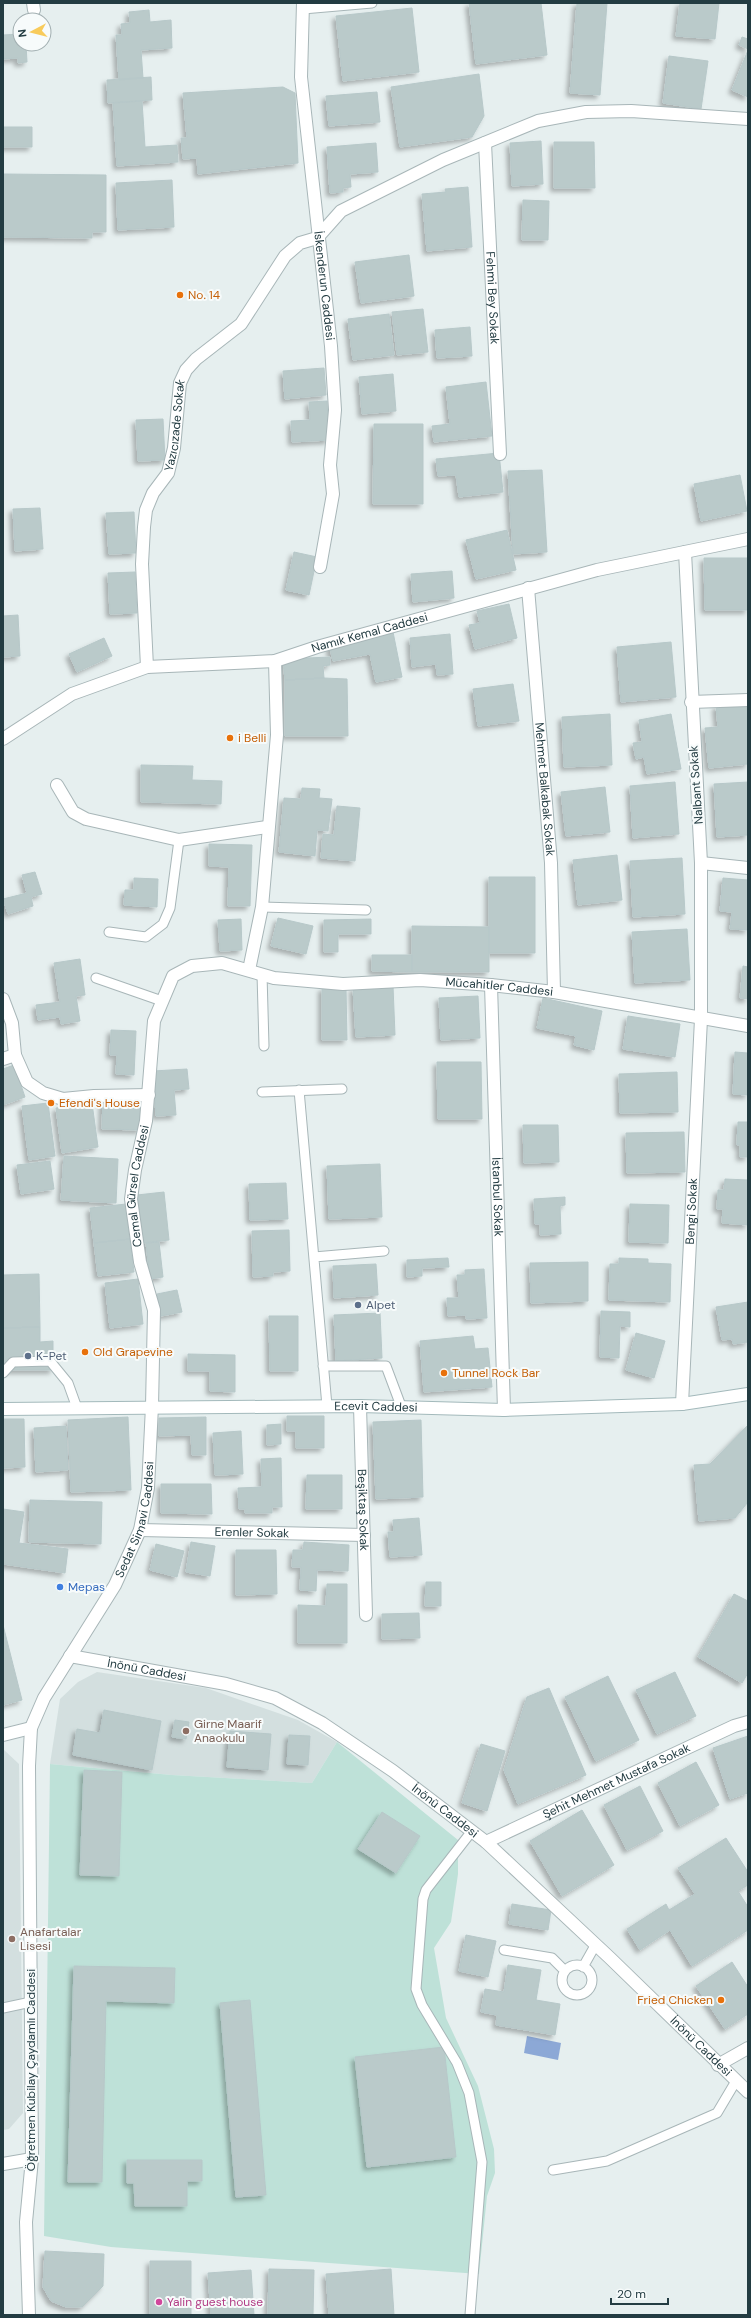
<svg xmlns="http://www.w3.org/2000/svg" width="751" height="2318" font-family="'DM Sans',sans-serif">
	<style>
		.built { fill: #d3dfdf }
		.green { fill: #bee1d8 }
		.water { fill: #8ca8d6 }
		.building { fill: #bacaca; stroke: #b7c8c9; filter: url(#shadow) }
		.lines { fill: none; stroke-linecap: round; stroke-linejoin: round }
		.service-casing { stroke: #a8b6b8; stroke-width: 11 }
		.minor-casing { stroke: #a8b6b8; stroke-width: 14 }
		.tertiary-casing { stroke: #a8b6b8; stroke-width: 14 }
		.secondary-casing { stroke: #a3b9bb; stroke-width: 14 }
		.service { stroke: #fff; stroke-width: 9 }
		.minor { stroke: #fff; stroke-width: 12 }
		.tertiary { stroke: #fff; stroke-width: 12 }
		.secondary { stroke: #fff; stroke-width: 12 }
		.food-dot { fill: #e8710a; stroke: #f7fbfb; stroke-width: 1.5 }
		.service-dot { fill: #5c6f8a; stroke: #f7fbfb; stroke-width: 1.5 }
		.shop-dot { fill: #3f7fe0; stroke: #f7fbfb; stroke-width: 1.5 }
		.education-dot { fill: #8d6e63; stroke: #f7fbfb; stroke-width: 1.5 }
		.hotel-dot { fill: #d1479c; stroke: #f7fbfb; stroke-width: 1.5 }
		.labels { text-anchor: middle; stroke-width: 4; stroke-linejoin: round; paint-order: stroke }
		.street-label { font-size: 12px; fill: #233c42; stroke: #f7fbfb }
		.food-label { font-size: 12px; fill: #c56008; stroke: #f7fbfb; text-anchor: start }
		.service-label { font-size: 12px; fill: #4e5e75; stroke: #f7fbfb; text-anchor: start }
		.shop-label { font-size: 12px; fill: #366cbe; stroke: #f7fbfb; text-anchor: start }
		.education-label { font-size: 12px; fill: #785e54; stroke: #f7fbfb; text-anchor: start }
		.hotel-label { font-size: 12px; fill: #b23c85; stroke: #f7fbfb; text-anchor: start }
	</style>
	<defs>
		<filter id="shadow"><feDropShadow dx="-3.5" dy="3.5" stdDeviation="2" flood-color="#0004"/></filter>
	</defs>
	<rect width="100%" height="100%" fill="#e6efef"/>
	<path class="built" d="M97,1672L206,1688L298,1720L337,1742L312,1783L172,1775L50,1764L60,1699L78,1682Z
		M3,1749L19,1764L23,2113L9,2129L3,2130Z"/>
	<path class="green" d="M337,1742L458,1840V1874L451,1922L434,1948L446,2018L478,2086L494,2149L495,2173L487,2196L479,2274L111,2247L44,2236L50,1764L172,1775L312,1783Z"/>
	<path class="water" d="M527,2036L561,2043L558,2060L524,2053Z"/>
	<path class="building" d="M469,3H541L547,55L476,64Z
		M577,3H607L600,95L570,93Z
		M680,3H719L715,39L676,36Z
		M412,8L419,72L343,81L336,16Z
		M149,10L150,22L171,20L172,48L141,50L143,78L119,80L116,35H122L121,24L130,23L129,12Z
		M20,34V44H26L27,62L18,63V58L3,59V35Z
		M742,37L748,39V49L739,45Z
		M748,50V97L732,90Z
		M669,56L708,61L701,109L663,103Z
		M479,74L484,116L472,137L400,147L391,87Z
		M151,77L152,100L108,103L107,80Z
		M283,87L295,93L298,163L198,174L197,158L183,159L181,138H187L183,93Z
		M377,92L380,122L329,126L326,96Z
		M142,101L145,147L177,145L178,162L117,166L113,103Z
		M3,127H32V147H3Z
		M541,141L543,184L512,186L510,143Z
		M554,142H594L595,188H554Z
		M376,143L378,172L350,174L351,187L343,188V192L330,193L327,147Z
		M3,174L106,175V232H92V238L3,237Z
		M172,180L174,227L118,230L116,183Z
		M468,187L472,247L427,251L422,194L446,192L445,189Z
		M523,200L549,201L548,240H522Z
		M409,255L414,296L361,303L355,262Z
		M423,309L428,352L397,355L392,312Z
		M389,314L394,355L353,360L348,319Z
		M470,327L472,356L437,358L435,330Z
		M324,368L326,395L285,399L283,371Z
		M393,374L396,411L362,414L359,377Z
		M486,382L492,436L434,442L432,426L450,424L446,387Z
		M327,401L329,440L292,442L291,421L310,420L309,402Z
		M163,419L165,460L138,461L136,420Z
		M374,424H423V504H373Z
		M499,453L503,492L459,497L456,475L438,476L436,459Z
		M542,470L547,552L513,554L508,471Z
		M740,475L747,511L701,521L694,484Z
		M40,508L43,549L15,551L13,509Z
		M134,512L136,553L109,554L106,513Z
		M507,530L516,570L476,579L466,540Z
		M294,552L317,557L309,595L286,590Z
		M704,558H748V610H705Z
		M452,571L454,598L413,602L411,574Z
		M135,572L137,613L110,614L108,573Z
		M509,604L517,638L475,649L469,625L480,623L477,611Z
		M18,615L20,656L3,657V616Z
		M393,632L402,677L376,682L370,654L333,661L329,644Z
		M450,634L453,674L437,675L436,664L412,667L410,638Z
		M104,638L112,656L77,672L69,654Z
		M671,642L676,697L621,702L617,647Z
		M330,657V665L323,666L324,678L285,680L283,659Z
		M324,678L347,679L348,736H285V680Z
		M513,684L519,721L478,726L473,689Z
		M748,703V764L709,768L705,728L718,727L716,706Z
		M610,714L612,765L564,767L562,717Z
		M671,714L681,769L647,774L644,757L636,759L633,743L642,742L639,720Z
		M141,765L193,766L192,780L222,781L221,804L141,802Z
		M675,782L679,834L633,838L630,786Z
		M748,782V835L717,837L714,784Z
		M605,787L610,832L566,836L561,792Z
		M302,788L320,789L319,798L332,799L328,831L317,830L315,856L279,852L284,798L301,799Z
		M337,806L360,808L355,861L321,858L323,834L334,835Z
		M209,844L252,845L250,906H228L229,867L209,866Z
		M617,855L622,900L578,905L573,860Z
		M682,858L685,914L633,917L630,861Z
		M35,872L42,894L31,897L33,906L8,914L3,899L27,893L22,875Z
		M489,877H535V953H489Z
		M134,878L158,879L157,907L124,905L125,890H134Z
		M723,878L748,880V930L730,929L732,912L720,911Z
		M278,918L313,926L306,954L271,946Z
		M241,919L242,950L220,951L218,920Z
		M371,919V934H338V952H324V920Z
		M412,926L489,927V972H412Z
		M687,929L690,980L635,983L632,932Z
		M372,955H412V972L372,971Z
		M80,959L85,995L76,996L80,1021L61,1024L60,1017L38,1020L36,1005L60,1002L54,963Z
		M743,966L748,967V999L740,998Z
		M393,986L395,1035L356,1037L353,988Z
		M322,988H346L347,1040H322Z
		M478,996L480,1038L441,1040L439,998Z
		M543,998L602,1011L594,1050L574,1045L576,1036L537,1028Z
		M628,1016L680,1024L675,1057L623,1049Z
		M111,1030L136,1031L134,1075L116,1074L117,1055H110Z
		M735,1052L748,1053V1095L733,1094Z
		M437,1062H481L482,1119H438Z
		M14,1065L25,1097L3,1105V1069Z
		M187,1069L189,1089L174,1090L176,1115L156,1116L153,1071Z
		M677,1072L678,1112L620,1113L619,1074Z
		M103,1098L141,1099V1130L102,1129Z
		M48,1103L55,1156L29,1160L22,1106Z
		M92,1103L98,1147L62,1153L56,1108Z
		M738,1122H748V1157H740V1145H737Z
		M523,1125H558L559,1162L524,1163Z
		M684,1132L685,1172L627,1173L626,1133Z
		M64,1156L118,1159L116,1203L61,1200Z
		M50,1161L54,1189L21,1194L17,1165Z
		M380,1164L382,1217L329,1219L327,1166Z
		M725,1179L748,1180V1225L722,1223L723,1209H717L718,1190H724Z
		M286,1183L288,1219L250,1220L249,1184Z
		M164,1192L169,1240L143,1243L137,1195Z
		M565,1197V1205L560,1206L561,1234L540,1235V1224H535L534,1199Z
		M126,1204L130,1239L94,1243L90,1208Z
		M630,1204L669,1205L668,1243L629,1242Z
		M289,1230L290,1271L273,1272V1276L253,1277L252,1231Z
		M130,1239L134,1272L98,1276L94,1243Z
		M159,1242L163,1277L150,1279L146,1243Z
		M448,1258L449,1267L422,1268V1276L407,1277V1260Z
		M619,1258L648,1259V1263L671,1264L670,1302L609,1300L610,1264H619Z
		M588,1262V1301L531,1303L530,1263Z
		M376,1264L378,1295L334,1298L333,1266Z
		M484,1269L487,1318L466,1319V1315L448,1316L447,1298H459L457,1275H465V1270Z
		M39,1274L40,1327L3,1328V1275Z
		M138,1279L143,1324L110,1328L105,1283Z
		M177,1290L182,1312L161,1316L157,1294Z
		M748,1302V1342L733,1344L732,1339L722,1340L716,1307Z
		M601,1311L630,1312V1327L620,1326L619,1358L600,1357Z
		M380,1313L382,1358L336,1361L334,1315Z
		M269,1316H298V1371H270Z
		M40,1327V1342L53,1341V1370H3V1328Z
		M636,1333L665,1341L654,1378L626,1370Z
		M473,1336L475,1349L488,1348L492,1387L424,1392L420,1341Z
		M188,1354L235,1355V1392L210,1391V1371H188Z
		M287,1416H324V1448H296V1431H287Z
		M128,1417L131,1490L71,1492L68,1420Z
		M206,1417V1455H192L191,1435L159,1436V1418Z
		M3,1419H24L25,1467L3,1468Z
		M421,1420L423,1497L376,1499L373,1422Z
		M281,1424V1444L267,1445V1425Z
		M748,1425V1502L735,1518L699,1521L694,1465L710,1464Z
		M66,1426L68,1470L36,1472L34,1428Z
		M241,1431L243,1474L215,1475L213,1433Z
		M281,1458L282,1507H272V1513H245V1509H239L238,1488L262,1487L261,1459Z
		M307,1475H342V1509H306Z
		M161,1484H211L212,1514L161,1513Z
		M30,1500L102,1502L101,1544L29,1542Z
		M3,1509L24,1512L19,1543L68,1549L65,1573L3,1564Z
		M419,1518L422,1555L390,1557L388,1532H394L393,1520Z
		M191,1542L215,1546L210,1576L186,1572Z
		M304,1542L349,1545L348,1571L317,1570L316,1591L300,1590L301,1567H292L293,1550H303Z
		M156,1544L184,1551L177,1577L150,1570Z
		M236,1550H276L277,1594L236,1595Z
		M426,1582H441V1606H425Z
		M327,1584H347V1643H298V1605L326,1606Z
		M734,1594L748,1601V1673L742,1683L698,1657Z
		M419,1613L420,1638L382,1639V1614Z
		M3,1625L22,1700L3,1705Z
		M675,1672L696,1716L657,1734L636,1690Z
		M608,1676L639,1740L596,1761L565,1697Z
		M549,1688L586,1775L518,1804L504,1770L527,1697Z
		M104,1710L161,1721L152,1770L73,1755L77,1729L100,1733Z
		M175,1720L189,1722L186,1739L172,1737Z
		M230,1731L271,1734L268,1770L227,1767Z
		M289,1735L310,1736L308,1765L287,1764Z
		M748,1736V1793L730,1799L713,1748Z
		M481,1744L505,1751L487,1811L462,1803Z
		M696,1762L719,1805L680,1826L658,1783Z
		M84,1770L122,1772L119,1876L80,1875Z
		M640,1786L663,1831L627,1850L604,1805Z
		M582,1810L614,1865L562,1896L530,1841Z
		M382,1812L420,1836L396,1873L358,1849Z
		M726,1838L748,1872V1885L738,1891L748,1907V1930L692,1966L670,1930L640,1950L627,1929L666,1904L669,1910L695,1894L678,1868Z
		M512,1904L551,1910L548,1930L509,1924Z
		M466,1935L496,1941L488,1977L459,1971Z
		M732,1962L748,1987V2014L725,2029L696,1986Z
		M508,1965L541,1970L536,2000L560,2004L555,2035L496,2025L497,2015L481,2012L485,1989L504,1992Z
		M74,1966L175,1968L174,2003L106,2001L102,2182H68Z
		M250,2000L266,2195L236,2197L220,2003Z
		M444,2047L456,2157L367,2167L355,2057Z
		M127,2160H202V2181H187V2206H135L134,2183H127Z
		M45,2251L104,2254L103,2286L82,2307H66L51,2301L43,2287Z
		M150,2261H191V2315H150Z
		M269,2269L314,2270L313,2315H268Z
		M391,2269L394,2315H329L326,2274Z
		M251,2270L254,2315H211L208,2273Z"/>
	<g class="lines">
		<g class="service-casing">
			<path id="service" d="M303,9L372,3
				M262,907L366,910
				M109,932L146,937L163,924L170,908L179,840
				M262,974L264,1046
				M96,978L162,1001
				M299,1090L327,1406
				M262,1092L342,1089
				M314,1257L384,1251
				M323,1366H386L401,1406
				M3,1373L13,1362L50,1361L68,1383L77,1408
				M504,1950L552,1958L565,1971
				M562 1980a15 15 0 1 1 30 0a15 15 0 1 1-30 0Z
				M583,1967L596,1944
				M3,2008L31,2002
				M553,2170L607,2161L717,2113L736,2081
				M470,2315L482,2162L469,2093L457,2063L422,2005L416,1989L423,1899L426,1890L472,1831"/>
		</g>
		<g class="minor-casing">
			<g id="minor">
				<path d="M33,3L34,10"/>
				<path id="s1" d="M303,3L301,77L331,346L335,410L330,465L333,494L320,567"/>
				<path id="s2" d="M485,143L500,454"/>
				<path d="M317,238L341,211L443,160L538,121L586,112L631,111L748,119"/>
				<path id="s3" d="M528,588L551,863L554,992"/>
				<path id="s4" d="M147,667L142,564L144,527L146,510L153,493L168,473L174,448L180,383L186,370L196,359L241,324L285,256L300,243L317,238"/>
				<path d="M691,702L748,700"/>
				<path d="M57,785L73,812L86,819L179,840L267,827"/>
				<path d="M701,863L748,868"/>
				<path d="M249,970L262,907L277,735L275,661"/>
				<path id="s5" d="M491,985L504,1410"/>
				<path d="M3,999L12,1023L15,1055L27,1082L43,1093L63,1099L94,1096L149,1095"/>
				<path d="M3,1059L15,1055"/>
				<path id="s6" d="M682,1404L701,1019V863L685,552"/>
				<path id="s7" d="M152,1406L154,1310L140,1262L131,1199L135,1170L146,1121L154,1021L173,976L192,966L222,963L274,978L343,984L420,980L491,985L554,992L748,1026"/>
				<path id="s8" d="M360,1406L366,1615"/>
				<path id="s9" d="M140,1530L364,1535"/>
				<path d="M3,1735L31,1728"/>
				<path id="s10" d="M486,1842L734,1726L748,1722"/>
				<path d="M718,2065L748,2048"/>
				<path d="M3,2164L32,2159"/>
			</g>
		</g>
		<g class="tertiary-casing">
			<g id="tertiary">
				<path id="s11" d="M3,739L72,694L147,667L275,661L317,647L597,570L748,539"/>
				<path id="s12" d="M70,1656L226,1684L275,1698L322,1723L393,1771L486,1842L610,1958L748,2092"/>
				<path id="s13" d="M29,2315L26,2222L32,2159L29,1766L31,1728L44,1698L115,1585L140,1530L148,1488L152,1406"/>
			</g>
		</g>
		<g class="secondary-casing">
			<g id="secondary">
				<path id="s14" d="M3,1409L360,1406L504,1410L682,1404L748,1394"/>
			</g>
		</g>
		<use href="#service" class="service"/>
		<use href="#minor" class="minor"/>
		<use href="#tertiary" class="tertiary"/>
		<use href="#secondary" class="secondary"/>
	</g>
	<g class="food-dot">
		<circle cx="180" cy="295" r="4"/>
		<circle cx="230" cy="738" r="4"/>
		<circle cx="51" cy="1103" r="4"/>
		<circle cx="85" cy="1352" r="4"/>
		<circle cx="444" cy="1373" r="4"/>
		<circle cx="721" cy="2000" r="4"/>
	</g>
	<g class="service-dot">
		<circle cx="358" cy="1305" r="4"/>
		<circle cx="28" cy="1356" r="4"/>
	</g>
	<circle class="shop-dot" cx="60" cy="1587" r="4"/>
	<g class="education-dot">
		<circle cx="186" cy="1731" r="4"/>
		<circle cx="12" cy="1939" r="4"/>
	</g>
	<circle class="hotel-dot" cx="159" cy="2302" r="4"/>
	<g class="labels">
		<g class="street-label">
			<text dy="4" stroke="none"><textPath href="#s1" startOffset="284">İskenderun Caddesi</textPath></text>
			<text dy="4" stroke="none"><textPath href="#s2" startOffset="155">Fehmi Bey Sokak</textPath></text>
			<text dy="4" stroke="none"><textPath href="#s4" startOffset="249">Yazıcızade Sokak</textPath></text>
			<text dy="4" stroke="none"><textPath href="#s11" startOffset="389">Namık Kemal Caddesi</textPath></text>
			<text transform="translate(696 785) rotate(-94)" y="4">Nalbant Sokak</text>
			<text dy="4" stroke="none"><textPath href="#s3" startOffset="202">Mehmet Balkabak Sokak</textPath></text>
			<text dy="4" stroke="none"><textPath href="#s7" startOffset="770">Mücahitler Caddesi</textPath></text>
			<text dy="4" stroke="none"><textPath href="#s7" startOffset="223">Cemal Gürsel Caddesi</textPath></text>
			<text dy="4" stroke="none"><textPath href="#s5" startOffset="212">İstanbul Sokak</textPath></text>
			<text dy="4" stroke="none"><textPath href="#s6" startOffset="193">Bengi Sokak</textPath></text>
			<text dy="4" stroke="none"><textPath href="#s14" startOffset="373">Ecevit Caddesi</textPath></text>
			<text dy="4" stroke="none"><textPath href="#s8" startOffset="104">Beşiktaş Sokak</textPath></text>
			<text dy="4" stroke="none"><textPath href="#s13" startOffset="823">Sedat Simavi Caddesi</textPath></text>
			<text dy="4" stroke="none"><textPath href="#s9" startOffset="112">Erenler Sokak</textPath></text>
			<text dy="4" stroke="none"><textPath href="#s12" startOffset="78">İnönü Caddesi</textPath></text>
			<text dy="4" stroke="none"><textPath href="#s10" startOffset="144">Şehit Mehmet Mustafa Sokak</textPath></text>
			<text dy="4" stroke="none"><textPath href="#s12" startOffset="414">İnönü Caddesi</textPath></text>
			<text dy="4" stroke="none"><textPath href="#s12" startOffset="762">İnönü Caddesi</textPath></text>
			<text transform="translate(31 2070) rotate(-90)" y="4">Öğretmen Kubilay Çaydamlı Caddesi</text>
		</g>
		<g class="food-label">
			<text x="188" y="299">No. 14</text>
			<text x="238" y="742">i Belli</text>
			<text x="59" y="1107">Efendi's House</text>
			<text x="93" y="1356">Old Grapevine</text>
			<text x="452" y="1377">Tunnel Rock Bar</text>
			<text x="713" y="2004" text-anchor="end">Fried Chicken</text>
		</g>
		<g class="service-label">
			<text x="366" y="1309">Alpet</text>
			<text x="36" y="1360">K-Pet</text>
		</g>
		<g class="shop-label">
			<text x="68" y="1591">Mepas</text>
		</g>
		<g class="education-label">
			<text x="194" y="1728">Girne Maarif<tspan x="194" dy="14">Anaokulu</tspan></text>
			<text x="20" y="1936">Anafartalar<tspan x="20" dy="14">Lisesi</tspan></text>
		</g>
		<g class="hotel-label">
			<text x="167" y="2306">Yalin guest house</text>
		</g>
	</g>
	<rect width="751" height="2318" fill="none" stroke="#233c42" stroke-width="8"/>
	<g transform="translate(32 32) rotate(263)"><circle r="19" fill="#f7fbfb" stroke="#a2afb1"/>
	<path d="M0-3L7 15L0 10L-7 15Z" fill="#f8cb5b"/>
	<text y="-6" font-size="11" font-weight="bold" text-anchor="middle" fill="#233c42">N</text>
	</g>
	<path d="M611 2298v6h57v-6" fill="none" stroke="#233c42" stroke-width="2"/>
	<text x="617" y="2298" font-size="12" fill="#233c42" stroke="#f7fbfb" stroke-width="3" paint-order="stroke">20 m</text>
</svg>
